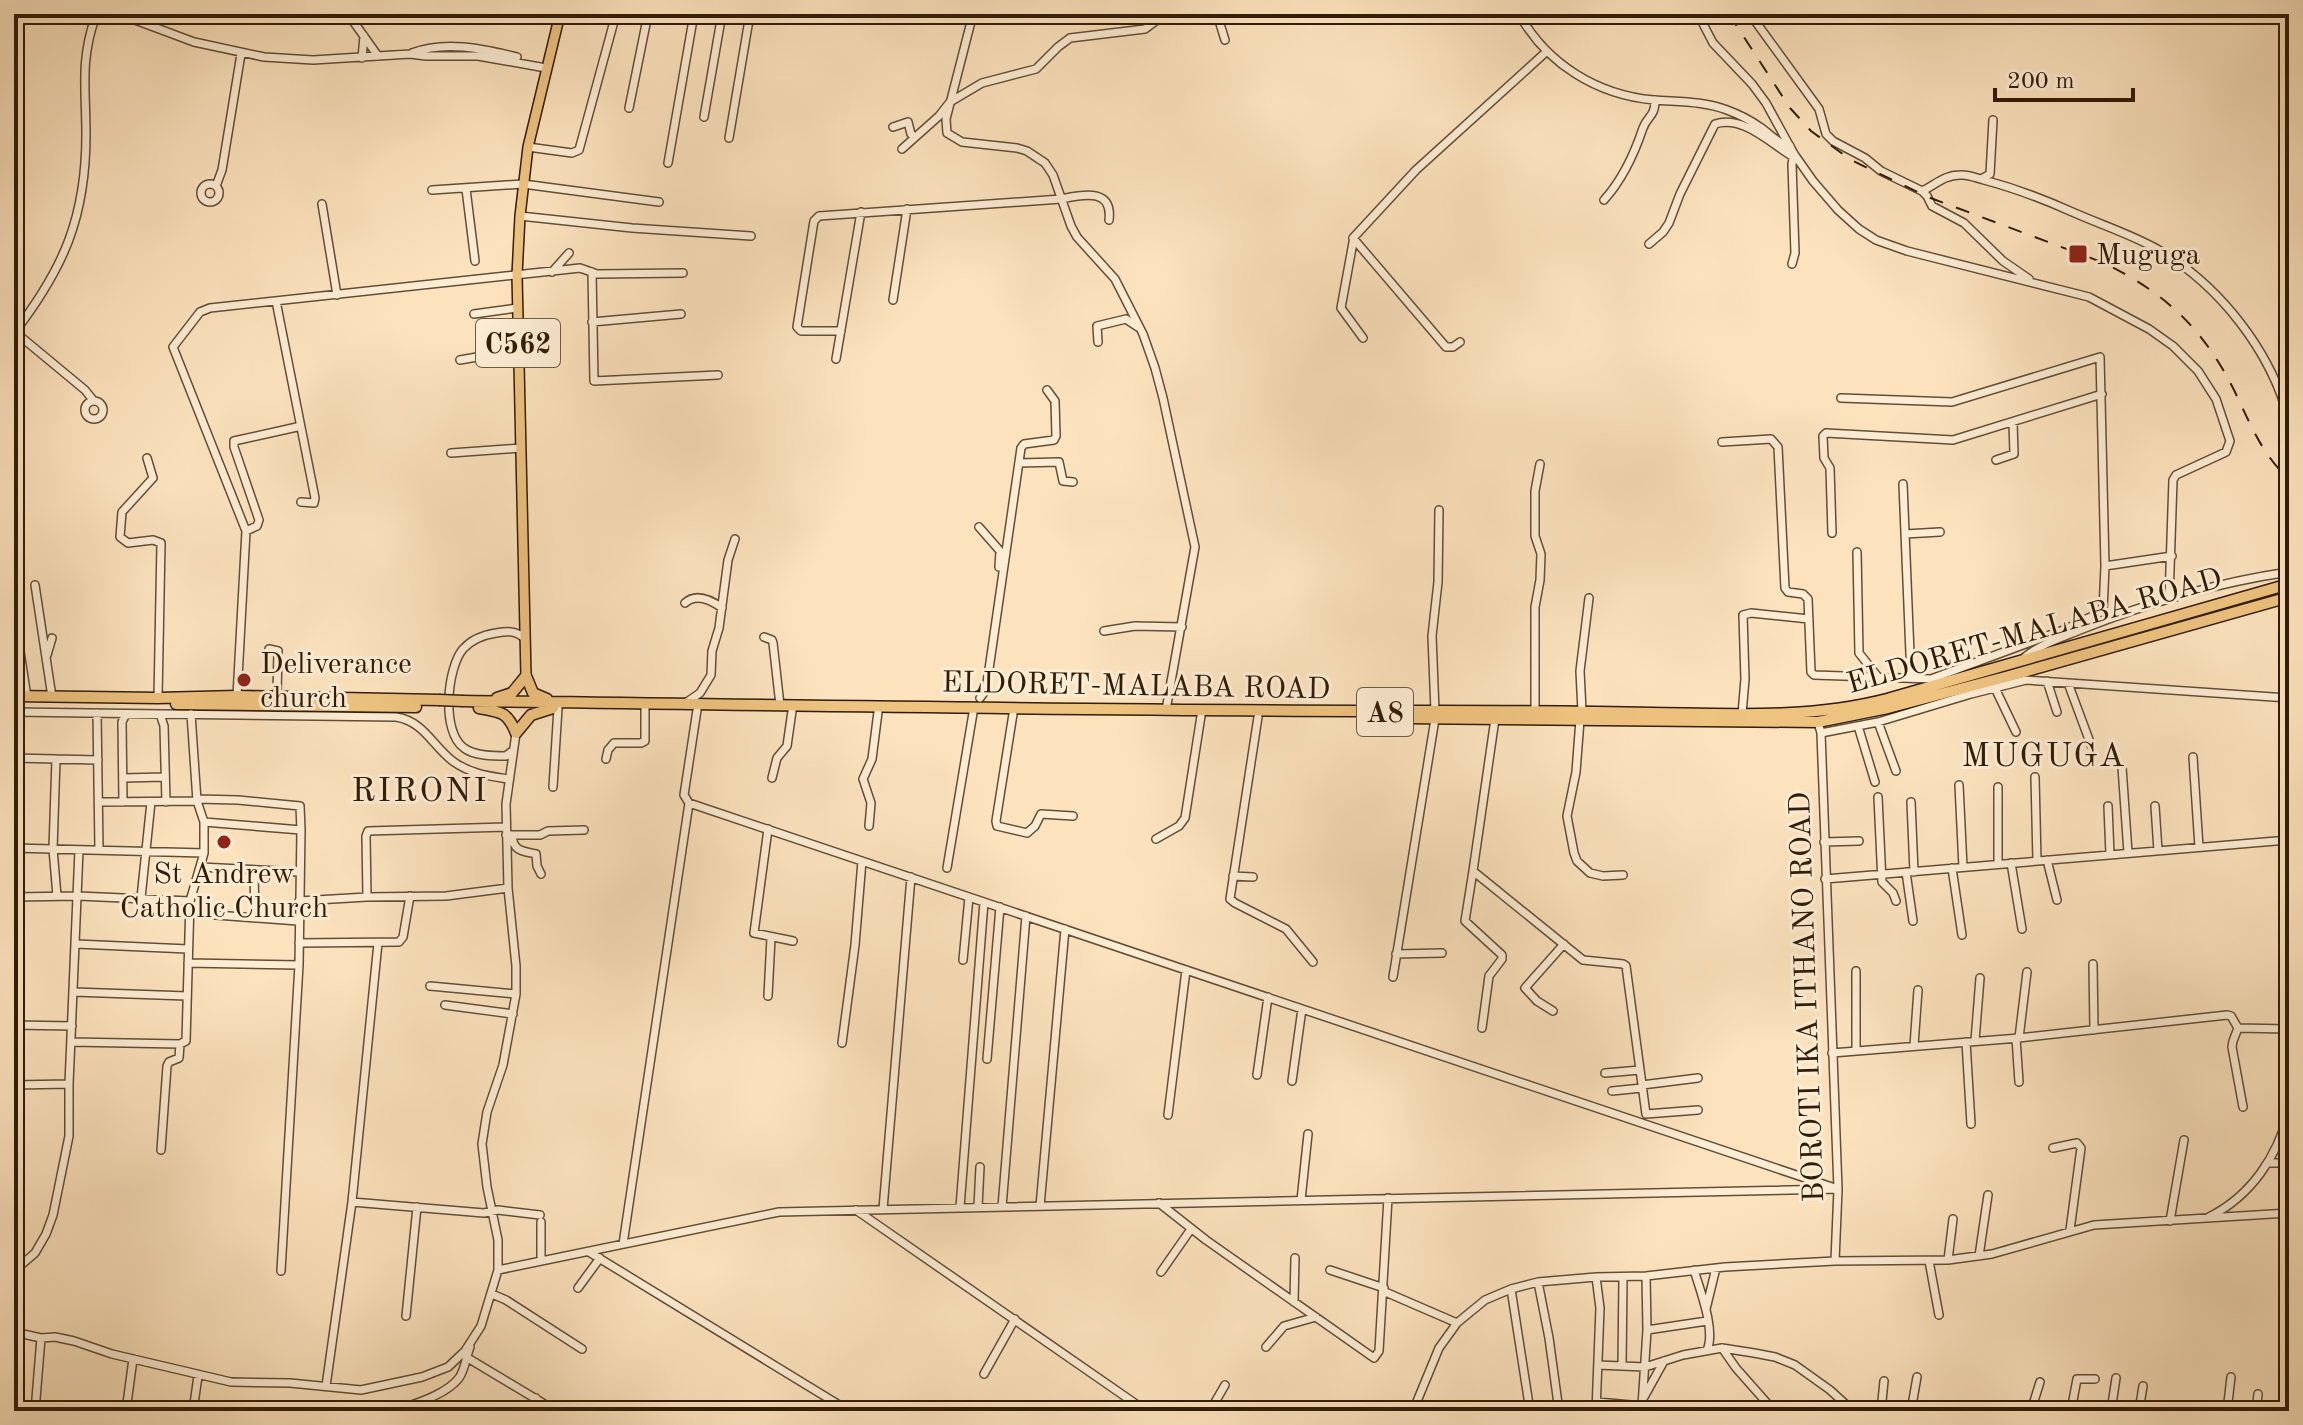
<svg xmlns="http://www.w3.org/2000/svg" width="2303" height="1425" font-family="'Old Standard TT',serif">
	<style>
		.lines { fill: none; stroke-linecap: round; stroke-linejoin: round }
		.minor-casing { stroke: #634e35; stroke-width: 10 }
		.major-casing { stroke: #301c07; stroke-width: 12 }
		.highway-casing { stroke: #301c07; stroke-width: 13 }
		.minor { stroke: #fdedd5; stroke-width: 7 }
		.major { stroke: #eec27f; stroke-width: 9 }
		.highway { stroke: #eec27f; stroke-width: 10 }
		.rail { stroke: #301c07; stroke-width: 2; stroke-dasharray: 14 14; stroke-linecap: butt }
		.highway-bridge-casing { stroke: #301c07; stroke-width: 13; stroke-linecap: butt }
		.highway-bridge { stroke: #eec27f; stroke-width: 10 }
		.poi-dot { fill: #8f2418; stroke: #fdedd5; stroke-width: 3 }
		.labels { text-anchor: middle; stroke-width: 6; stroke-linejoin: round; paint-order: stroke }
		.shield { fill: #fdedd5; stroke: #6e5b45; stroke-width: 2 }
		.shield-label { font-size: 28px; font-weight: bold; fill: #301c07 }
		.poi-label { font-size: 30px; fill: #301c07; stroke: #fdedd5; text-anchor: start }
		.street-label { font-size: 30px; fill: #301c07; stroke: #fdedd5 }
		.quarter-label { font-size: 34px; letter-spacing: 2px; fill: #301c07; stroke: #fdedd5 }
	</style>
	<rect width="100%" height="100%" fill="#fce3be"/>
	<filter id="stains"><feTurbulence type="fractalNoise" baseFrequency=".0025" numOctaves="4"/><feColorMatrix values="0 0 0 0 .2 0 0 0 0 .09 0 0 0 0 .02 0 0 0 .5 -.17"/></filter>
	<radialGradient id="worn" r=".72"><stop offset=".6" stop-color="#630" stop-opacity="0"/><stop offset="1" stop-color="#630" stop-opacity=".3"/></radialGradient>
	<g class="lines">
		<g class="minor-casing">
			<path id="minor" d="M88,14L95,18L107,14
				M119,14L194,42L264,57L313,60L410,54L426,56H478L546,68
				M348,14L378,56
				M662,14L681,17
				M973,14L946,119L947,133L962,142L1017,148L1027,151L1045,163L1053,175L1071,226L1077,237L1115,279L1143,334L1155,368L1163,398L1195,547L1166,710
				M1217,14L1225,40
				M1519,14C1547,64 1597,95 1654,100C1678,102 1703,101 1727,110C1738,114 1750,120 1760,127C1769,133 1779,145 1790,146
				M1698,14L1713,43L1752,84L1766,103L1794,154L1813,181L1838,210L1859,229L1876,240L1907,251L2089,297L2149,329L2173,346L2198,371L2216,399L2230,441L2226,452L2176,475L2173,480L2169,599
				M1750,14L1819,109L1826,134L1833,141L1865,158L1881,171L1922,191C1935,185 1944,175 1960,175C1968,174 1976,178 1984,180C2014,188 2041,198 2070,211C2099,224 2131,234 2159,250C2220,286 2271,351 2289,420
				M412,53C446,40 483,49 517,57
				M362,58L364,36
				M629,108L648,14
				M704,117L722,14
				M893,127L908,122L911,134L915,137
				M729,138L750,14
				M528,147L572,153L579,150L616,14
				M902,149L939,116L950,102L982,83L1036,69L1058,47L1070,38L1145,29L1165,14
				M668,163L694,14
				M1983,178L1990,174L1993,120
				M201 193a9 9 0 1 1 18 0a9 9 0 1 1-18 0Z
				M216,186L222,170L241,54
				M466,189L475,261
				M432,190L523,184L659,202
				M1922,191L1927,196L1932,206L1964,223L2003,261L2029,279
				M1604,200C1623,179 1634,155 1643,128C1648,115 1655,117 1655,100
				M322,204L337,295
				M520,216L632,228L751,236
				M1353,238L1446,347H1453L1460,342
				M1649,244L1663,232L1669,223L1680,194L1715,124C1743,115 1770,143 1792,156
				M1792,264L1795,253L1792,164L1794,154
				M552,272L569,253
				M592,272L594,381L718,375
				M893,300L907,209
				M276,301L315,498L314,503L301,502
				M474,314L517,308
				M592,322L681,314
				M841,331H801L797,327L814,221L819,216L1061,199C1081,195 1113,187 1109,220
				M15,332L85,390L93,400
				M14,333C64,268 86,217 86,134C86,90 80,61 95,18
				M1363,338L1341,308L1354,237L1416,170L1546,52
				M1098,342L1097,326L1126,319L1138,327
				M836,359L861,212
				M460,360L477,357L519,354
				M85 410a9 9 0 1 1 18 0a9 9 0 1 1-18 0Z
				M1722,442L1771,439L1778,447L1785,588L1788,592L1803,594L1808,599L1811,672L1814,675L1931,679L2066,629L2103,611L2105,566L2100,357L1952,402L1841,398
				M451,453L521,448
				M147,458L153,478L122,512L120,537L128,543L153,540L161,543L158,698
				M1996,460L2014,454L2013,422
				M1019,463L1059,462L1063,481L1073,482
				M1903,484L1911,678
				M979,527L1000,551L999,567
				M246,531L257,526L259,520L234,447V441L297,427
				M1832,533L1830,468L1824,458L1823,436L1826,433L1953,440L2102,394
				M1905,534L1940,532
				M1857,552L1859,653L1878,677
				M2105,566L2172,556
				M35,585L52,697
				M685,603C696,593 711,600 722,608
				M14,613L27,697
				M1104,631L1135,626L1182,627
				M764,637L772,640L773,643L780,705
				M269,649L278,651L277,694
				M47,655L52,638
				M2025,657C2041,644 2061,638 2080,630C2145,604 2220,582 2289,572
				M2047,681L2057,712
				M2068,683L2091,745
				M1995,688L2016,732
				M237,696L246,531L173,347L200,312L210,308L580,268L597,274L683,273
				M980,698L986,690L1021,448L1024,444L1054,440L1056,436L1055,401L1047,390
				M687,702L700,693L711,675L712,651L719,628L728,560L735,539
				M1435,711L1432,636L1438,582L1439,510
				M1535,711V607L1540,580L1541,554L1535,536V491L1540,464
				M1582,711L1580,671L1589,598
				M14,712L396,717C424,721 433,747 454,762C471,774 489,776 508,779
				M97,713L99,849
				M160,714L164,726L166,802
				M1013,714L996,821L997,826L1027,833L1035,826L1041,814L1073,816
				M1742,714L1745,679L1743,615L1751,613L1809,619
				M1258,717L1230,899L1235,903L1286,929L1313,962
				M1495,719L1473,871L1583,960L1623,964L1626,966L1646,1114L1698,1110
				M1580,720L1576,772L1567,816L1574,853L1577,861L1590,873L1603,876L1623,875
				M1818,722L1821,733L1838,1189L1835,1261
				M1878,722L1896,771
				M1858,726L1875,782
				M1821,733L1878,722L1971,694L2026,680L2289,698
				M511,752L506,756C494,756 474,756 464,748C441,732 447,668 463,649C472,639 483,635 496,633C507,631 516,630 525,639
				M2193,757L2199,847
				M14,758L98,760
				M56,759L53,849L57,896
				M606,759L608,750L614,743H641L645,741V709
				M2122,767L2128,853
				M2035,777L2037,861
				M123,778L165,777
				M772,778L777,758L787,746L792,711
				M1959,785L1963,867
				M553,787L558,708
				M1998,787V864
				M1878,797L1882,882L1893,893L1896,901
				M197,799L238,800L300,806L301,830
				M100,802L197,801
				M123,802L122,722L126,714
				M1911,802L1914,872
				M689,803L1832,1187
				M2108,806L2110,855
				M2155,806L2158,851
				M869,826L871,803L863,779L872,759L878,712
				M768,829L754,933L793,941
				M506,835H540L548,831L584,830
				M512,835C513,851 522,851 536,854L537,866L541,874
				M1156,839L1179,826L1185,818L1201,716
				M2285,840L2289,821
				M1824,842L1859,841
				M14,848L204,853
				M2047,860L2057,900
				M2011,863L2022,929
				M200,867L299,872
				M947,868L973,713
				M1952,868L1962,935
				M254,871L255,918
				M1473,871L1465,921L1502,955V959L1489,976L1482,1028
				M1906,872L1913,921
				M1233,876L1253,877
				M1825,879L2289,840
				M14,897L78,896L190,901
				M367,897L366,836L368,831L506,827
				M141,898L151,802
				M299,901L367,897L446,896L508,888
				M189,913L298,921
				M299,943L399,942L403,937L410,896
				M76,944L188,949
				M1396,954L1442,953
				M963,960L969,897
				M188,963L299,965L301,830L204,822
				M2093,964L2094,1030
				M1856,971V1051
				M1393,977L1435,719
				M430,986L516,994
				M74,992L187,996
				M768,996L771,938
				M445,1005L513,1014
				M1553,1011L1537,1001L1525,988L1564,944
				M14,1025L72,1026
				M18,1025L19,897
				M2238,1028L2233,1041L2232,1047L2243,1107
				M2238,1028L2289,1029
				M2016,1038L2019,1082
				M2019,1038L2027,972
				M1975,1041L1980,978
				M71,1042L180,1044L186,1041L190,901L204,853V822L197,801L191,714
				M1966,1042L1971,1124
				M842,1043L855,945L862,861
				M1914,1046L1918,990
				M1832,1053L2019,1038L2227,1015L2231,1016L2238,1028
				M987,1059L1000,907
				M1605,1073L1640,1070
				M1257,1075L1268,997
				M1292,1081L1302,1009
				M14,1085L69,1084
				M1642,1085L1698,1078
				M1612,1091L1642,1088
				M1168,1115L1186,970
				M2053,1148L2077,1143L2081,1148L2070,1230
				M161,1150L167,1066L169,1062L179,1058L180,1044
				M2268,1163H2289
				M1301,1200L1308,1134
				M352,1202L484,1213L498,1210L540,1215
				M1159,1203L1206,1240L1374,1358L1379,1351L1388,1198
				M1040,1206L1065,929
				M960,1207L984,902
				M978,1207L980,1167
				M1002,1207L1026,916
				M883,1209L911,877
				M856,1210L1146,1411
				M2209,1217C2251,1196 2277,1157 2289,1112
				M2170,1221L2184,1140
				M623,1244L689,803L684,795L697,710
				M589,1252L849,1411
				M1979,1256L1988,1195
				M1948,1260L1953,1219
				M541,1261V1222
				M1929,1261L1939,1315
				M498,1270L779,1212L1838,1189
				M1330,1270L1384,1288
				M1694,1270C1700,1290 1716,1331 1707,1350
				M14,1271L35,1253L46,1234L53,1215L69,1136V1084L79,850
				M281,1271L299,965
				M1161,1272L1191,1229
				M1538,1282L1549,1338L1559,1411
				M578,1288L600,1258
				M1511,1289L1530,1411
				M1383,1291L1457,1323
				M492,1294L506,1300L582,1349
				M1294,1302L1295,1258
				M1706,1309L1716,1268
				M406,1316L417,1207
				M1647,1330L1707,1321
				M14,1332L41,1338L55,1337L74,1341L112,1354L231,1382L290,1383L361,1390L422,1377L448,1367L465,1351L481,1326L498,1270V1240L487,1187L482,1144L487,1112L503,1065L516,994V966L508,888L506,804L516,733
				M1266,1347L1284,1326L1316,1317
				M1722,1348L1736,1368L1774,1411
				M466,1357L556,1411
				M1598,1365L1645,1367L1683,1355L1722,1348L1754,1353L1775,1357L1795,1365L1830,1390L1853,1411
				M1622,1366L1623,1277
				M984,1374L1015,1319
				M326,1386L352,1202L378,943
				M1644,1397L1664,1361
				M1598,1402L1642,1406L1666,1411
				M35,1411L41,1338
				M126,1411L133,1359
				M193,1411L198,1376
				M395,1411C414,1404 446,1395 459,1378C465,1370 466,1357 470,1347
				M527,1411L536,1398
				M1210,1411L1225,1385
				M1413,1411L1439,1348L1457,1323L1485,1300L1511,1289L1538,1282L1596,1277L1646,1276L1725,1267L1835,1261L1948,1260L1992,1254L2094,1225L2289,1213
				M1596,1411L1600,1308L1596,1277
				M1640,1411L1642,1406L1647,1330L1646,1276
				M1881,1411L1884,1381
				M1911,1411L1917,1377
				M2031,1411L2040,1382
				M2071,1411L2077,1379H2095
				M2111,1411L2116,1378
				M2139,1411L2143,1386
				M2227,1411L2231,1377
				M2256,1411L2258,1394"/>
		</g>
		<g class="major-casing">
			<path id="major" d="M526,676L517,275L520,216L528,147L560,14"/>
		</g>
		<g class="highway-casing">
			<path id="highway" d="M526,676L533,693L547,699
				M14,696L158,698L237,696L439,700
				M497,698L512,693L526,676
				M463,701C788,705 1112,711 1437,711C1508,711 1580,711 1652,713C1730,714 1810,719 1887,699L2289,584
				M176,704L416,707
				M479,708C500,712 507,711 516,733
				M1404,718L1818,722L1888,708L2009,676L2289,597
				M516,733L531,715L553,708"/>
		</g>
		<use href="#minor" class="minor"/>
		<use href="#major" class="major"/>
		<use href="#highway" class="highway"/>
		<path class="rail" d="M1729,14L1790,108L1811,131L1851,160L1928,197L2104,263C2165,293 2203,328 2234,390C2250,423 2262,455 2289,479"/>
		<g class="highway-bridge-casing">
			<path id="highway-bridge" d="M439,700L463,701"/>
		</g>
		<use href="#highway-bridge" class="highway-bridge"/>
	</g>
	<g class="poi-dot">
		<rect x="2068" y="244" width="20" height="20" rx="4"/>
		<circle cx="244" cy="680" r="8"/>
		<circle cx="224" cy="842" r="8"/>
	</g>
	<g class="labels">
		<g class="shield">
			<rect x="476" y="319" width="84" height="48" rx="6"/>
			<rect x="1357" y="688" width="56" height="48" rx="6"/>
		</g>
		<g class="shield-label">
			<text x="518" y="353">C562</text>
			<text x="1385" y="722">A8</text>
		</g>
		<g class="poi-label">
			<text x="2096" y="264">Muguga</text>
			<text x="260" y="673">Deliverance<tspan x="260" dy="34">church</tspan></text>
			<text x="224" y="883" text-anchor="middle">St Andrew<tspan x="224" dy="34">Catholic Church</tspan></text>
		</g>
		<g class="street-label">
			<text transform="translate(2034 630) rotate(-16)" y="10">ELDORET-MALABA ROAD</text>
			<text transform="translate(1136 685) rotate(1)" y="10">ELDORET-MALABA ROAD</text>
			<text transform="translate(1806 997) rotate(-92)" y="10">BOROTI IKA ITHANO ROAD</text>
		</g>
		<g class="quarter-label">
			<text x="2044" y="766">MUGUGA</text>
			<text x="420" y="801">RIRONI</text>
		</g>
	</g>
	<rect width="2303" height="1425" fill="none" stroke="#fce3be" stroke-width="48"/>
	<rect x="16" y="16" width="2271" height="1393" fill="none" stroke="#301c07" stroke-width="4"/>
	<rect x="24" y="24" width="2255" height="1377" fill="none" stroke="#301c07" stroke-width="2"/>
	<path d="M1995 88v12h138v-12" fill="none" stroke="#301c07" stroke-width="4"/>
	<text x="2007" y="88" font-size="24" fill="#301c07" stroke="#fdedd5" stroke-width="6" paint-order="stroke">200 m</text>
	<rect width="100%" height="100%" filter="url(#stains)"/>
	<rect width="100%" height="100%" fill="url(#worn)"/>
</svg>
